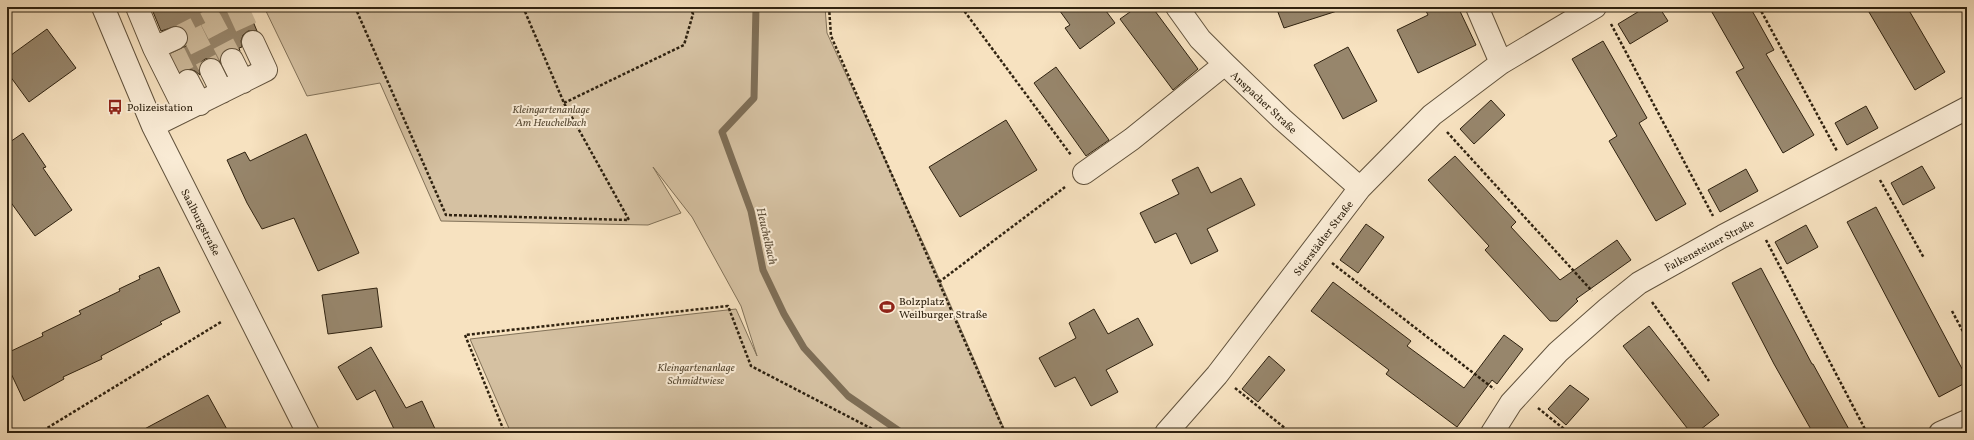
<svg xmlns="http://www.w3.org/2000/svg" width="1974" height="440" font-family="Vollkorn,serif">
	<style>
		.green { fill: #d5c1a2; stroke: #827259 }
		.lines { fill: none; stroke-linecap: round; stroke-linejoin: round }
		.stream { stroke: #7e6e56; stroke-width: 7 }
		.building { fill: #97866c; stroke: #2f2210 }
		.minor-tunnel { stroke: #cfbc9d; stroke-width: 22; stroke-dasharray: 22 11; stroke-linecap: butt }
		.minor-casing { stroke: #61523c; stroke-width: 24 }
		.path { stroke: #2f2210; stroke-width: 2.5; stroke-dasharray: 3 2; stroke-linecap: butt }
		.minor { stroke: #faecd6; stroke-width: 22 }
		.labels { text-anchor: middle; stroke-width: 4; stroke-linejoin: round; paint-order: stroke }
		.street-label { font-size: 11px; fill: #2f2210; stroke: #faecd6 }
		.poi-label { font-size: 11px; fill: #2f2210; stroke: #faecd6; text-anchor: start }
		.park-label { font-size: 11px; font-style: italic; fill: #584a34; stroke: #faecd6 }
		.water-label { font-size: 12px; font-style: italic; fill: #5d4e39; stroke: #faecd6 }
	</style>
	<rect width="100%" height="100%" fill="#f7e2c0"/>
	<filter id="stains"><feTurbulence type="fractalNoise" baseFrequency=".005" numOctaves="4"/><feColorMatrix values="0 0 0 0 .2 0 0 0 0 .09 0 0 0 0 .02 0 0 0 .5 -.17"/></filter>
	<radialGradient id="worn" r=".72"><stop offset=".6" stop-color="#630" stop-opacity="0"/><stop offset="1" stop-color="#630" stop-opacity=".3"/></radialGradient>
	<path class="green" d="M264,7H825L827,33L931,260L1006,433H511L470,339L736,309L757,356L741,306L692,217L653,167L681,213L648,225L441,221L380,83L307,96Z"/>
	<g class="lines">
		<path class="stream" d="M756,7L754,98L722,132L751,211L763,270L784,314L804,348L848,396L902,433"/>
	</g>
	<path class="building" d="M151,7H247L257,31H248L243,35L241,41L242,47L239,48L240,51L233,48L226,49L221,53L220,62L212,58L205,59L200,63L199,69L200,75L195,71L189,69L180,72L171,54L186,46L188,40L187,33L184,28L177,26L161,31Z
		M1057,7H1103L1115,23L1080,49L1065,28L1070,25Z
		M1137,7H1152L1198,69L1173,90L1120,19Z
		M1276,7H1337V11L1284,28Z
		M1424,7H1458L1476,45L1418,73L1397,30L1428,15Z
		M1646,7H1659L1668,21L1630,44L1618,24Z
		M1709,7H1750L1774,50L1766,54L1814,135L1783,153L1736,72L1744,68Z
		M1866,7H1907L1945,72L1915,90Z
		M47,29L76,68L29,102L7,72V58Z
		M1603,41L1647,118L1639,123L1686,204L1656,221L1609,141L1617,136L1572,59Z
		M1348,47L1377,101L1343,119L1314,65Z
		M1056,67L1109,140L1086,156L1034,83Z
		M1491,100L1505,115L1474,144L1460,129Z
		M1866,106L1878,128L1847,145L1835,123Z
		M1006,120L1037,170L960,217L929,167Z
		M23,133L46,167L43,168L72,210L35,236L7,197V144Z
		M306,134L359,253L318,271L294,218L262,229L247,203L227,160L245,152L250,161Z
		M1455,156L1516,222L1511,227L1560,280L1617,240L1631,260L1576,299L1578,301L1557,321H1550L1485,250L1489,246L1428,180Z
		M1922,166L1935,188L1903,205L1891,183Z
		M1198,167L1211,193L1241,178L1255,205L1207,229L1218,251L1191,264L1176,233L1155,243L1140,213L1179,194L1172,180Z
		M1746,169L1758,191L1720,212L1708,190Z
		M1876,207L1967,378V382L1939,397L1847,222Z
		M1366,224L1384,237L1358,273L1340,260Z
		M1806,225L1818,247L1787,264L1775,242Z
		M159,267L180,312L160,322L162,324L101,356L102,359L63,377L64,379L24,401L7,365V353L43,336L42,333L81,314L79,311L120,291L119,289L140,279L139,276Z
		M1761,268L1812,364H1813L1851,433H1813L1774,364L1732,283Z
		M1333,282L1411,341L1407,346L1464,388L1504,335L1523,349L1497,384L1492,380L1457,427L1386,374L1389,370L1311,311Z
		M377,288L382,327L328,334L322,295Z
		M1094,309L1108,334L1138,318L1153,345L1106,370L1118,392L1091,406L1075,377L1055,387L1039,358L1076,338L1069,323Z
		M1649,326L1719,415L1696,433H1691L1623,346Z
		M371,347L406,408L422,401L437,433H396L375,390L357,400L338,367Z
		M1269,356L1285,370L1258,402L1242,389Z
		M1570,385L1589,399L1566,425L1548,409Z
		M208,395L229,433H137L180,410Z"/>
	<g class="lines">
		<path class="minor-tunnel" d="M237,7L253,42
			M191,30L211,70
			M176,38L211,20L232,60
			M174,52L188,81"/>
		<g class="minor-casing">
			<path id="minor" d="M103,7L153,126L308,433
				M137,7L154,48L176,38
				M1177,7L1200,39L1225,64L1282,119L1360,188
				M1477,7L1501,63
				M154,48L185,110
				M232,60L243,82
				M211,70L222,92
				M188,81L200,104
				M153,126L266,70L253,42
				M1084,173L1132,139L1225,64
				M1166,433L1217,375L1360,188L1432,115L1501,63L1595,7
				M1492,433L1511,403L1558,352L1608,308L1639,283L1723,236L1967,108
				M1940,433L1967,421"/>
		</g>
		<path class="path" d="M355,7L446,215L629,220
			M523,7L564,103L629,220
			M829,7L831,36L1005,433
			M950,7L965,12L1071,155
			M1759,7L1837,151
			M1611,24L1713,216
			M564,103L684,45L693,14L690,7
			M1447,132L1592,291
			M1880,180L1924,258
			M1766,240L1867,433
			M1332,263L1494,389
			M939,282L1065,187
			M1652,302L1709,381
			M1952,311L1967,339
			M1235,388L1291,433
			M1538,408L1569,433
			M39,433L221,322
			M500,433L504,431L465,335L728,306L751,366L880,433"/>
		<use href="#minor" class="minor"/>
	</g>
	<defs>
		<g id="bus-bare" transform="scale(1.2)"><path d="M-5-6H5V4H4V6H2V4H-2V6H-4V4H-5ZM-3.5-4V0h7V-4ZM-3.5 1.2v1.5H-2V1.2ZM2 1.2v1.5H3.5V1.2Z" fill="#8f2418" stroke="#faecd6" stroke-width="2.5" paint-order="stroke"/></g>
		<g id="stadium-bare" transform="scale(1.2)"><path d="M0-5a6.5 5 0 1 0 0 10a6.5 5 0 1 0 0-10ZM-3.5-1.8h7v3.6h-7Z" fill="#8f2418" stroke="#faecd6" stroke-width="2.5" paint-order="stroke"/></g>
	</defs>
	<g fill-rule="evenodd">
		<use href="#bus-bare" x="115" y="107"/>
		<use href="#stadium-bare" x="887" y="307"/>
	</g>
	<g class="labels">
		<g class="street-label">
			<text transform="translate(1264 102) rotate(43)" y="4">Anspacher Straße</text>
			<text transform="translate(201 222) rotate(63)" y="4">Saalburgstraße</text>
			<text transform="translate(1323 238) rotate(-53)" y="4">Stierstädter Straße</text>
			<text transform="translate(1709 245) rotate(-28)" y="4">Falkensteiner Straße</text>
		</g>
		<g class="poi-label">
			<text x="127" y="111">Polizeistation</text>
			<text x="899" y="305">Bolzplatz<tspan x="899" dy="13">Weilburger Straße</tspan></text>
		</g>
		<g class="park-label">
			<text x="551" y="113">Kleingartenanlage<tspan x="551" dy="13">Am Heuchelbach</tspan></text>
			<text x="696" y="371">Kleingartenanlage<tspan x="696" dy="13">Schmidtwiese</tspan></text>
		</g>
		<g class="water-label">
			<text transform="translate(767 236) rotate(77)" y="4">Heuchelbach</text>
		</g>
	</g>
	<rect width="1974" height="440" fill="none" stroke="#f7e2c0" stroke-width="24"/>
	<rect x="8" y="8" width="1958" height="424" fill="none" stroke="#2f2210" stroke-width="2"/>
	<rect x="12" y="12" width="1950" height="416" fill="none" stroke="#2f2210"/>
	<rect width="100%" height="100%" filter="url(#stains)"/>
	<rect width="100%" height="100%" fill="url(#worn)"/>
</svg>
